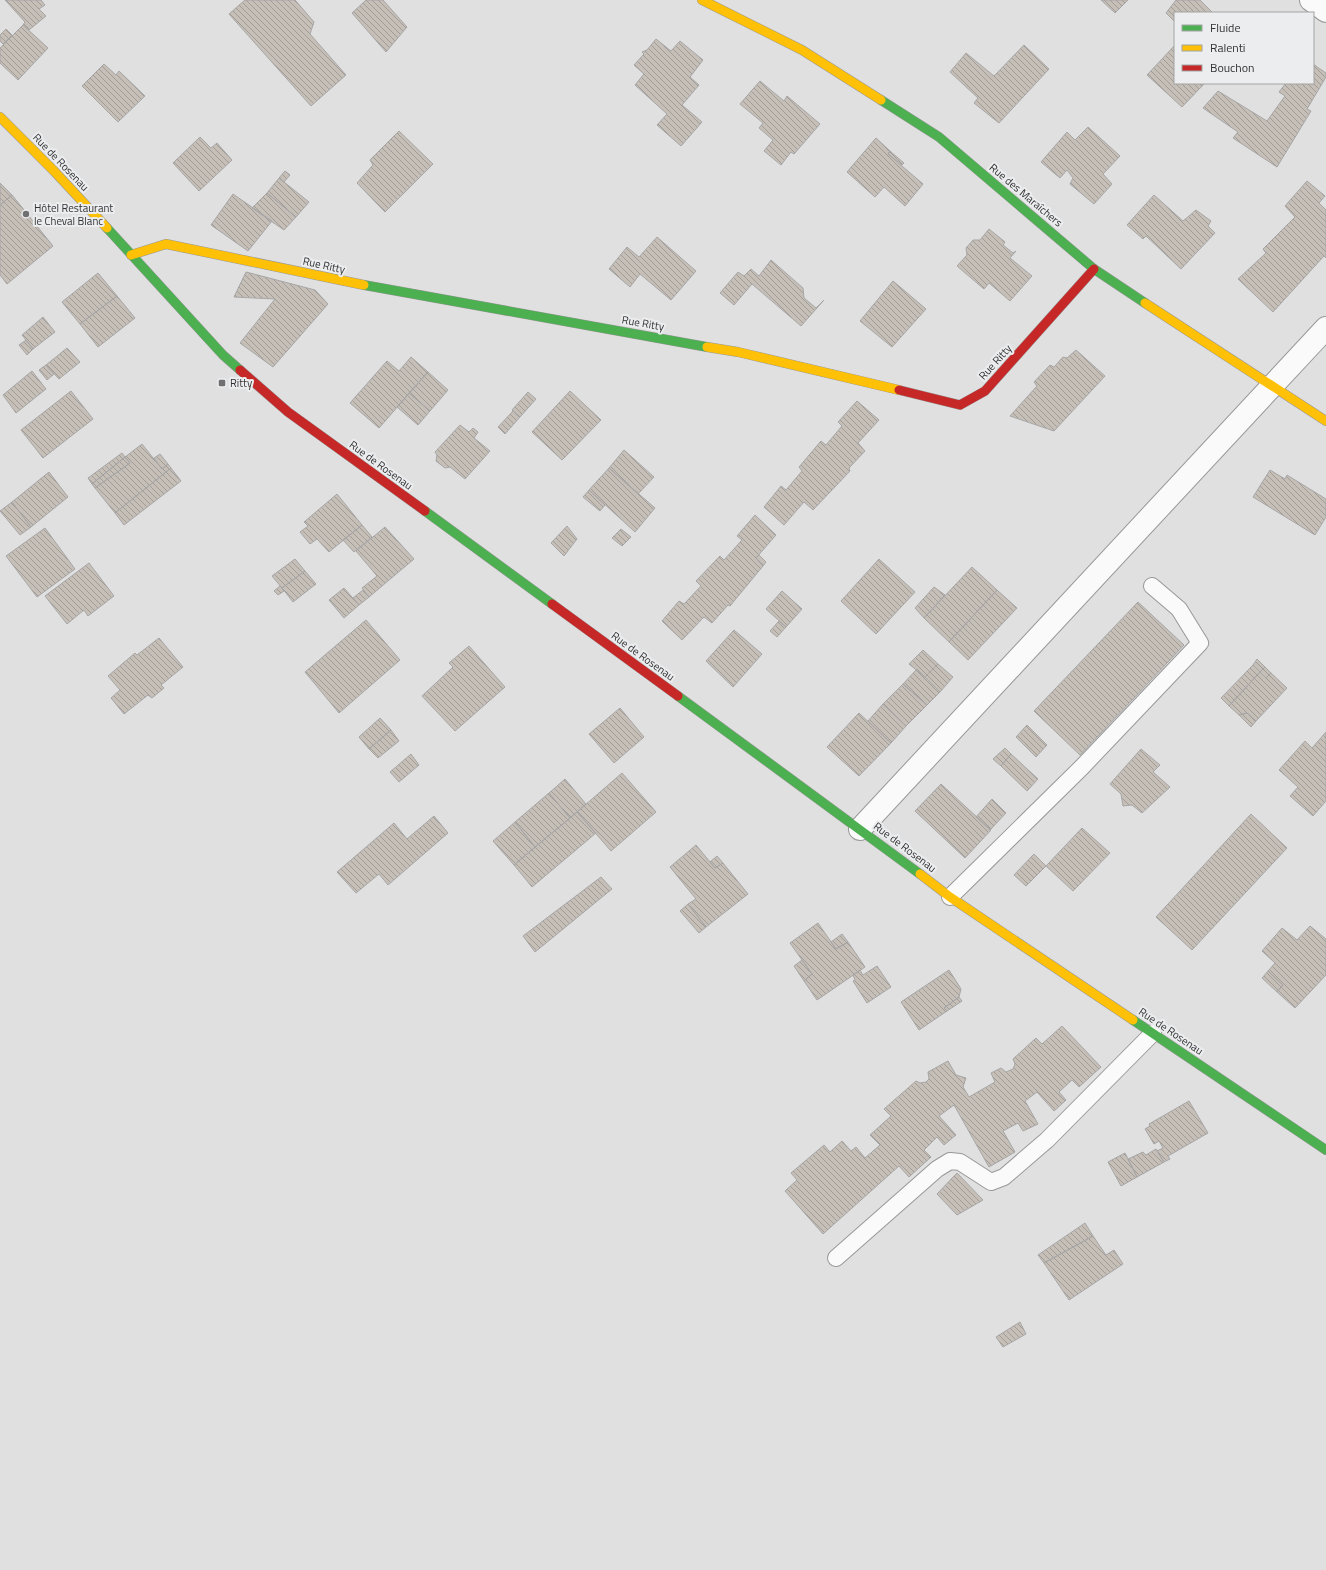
<svg xmlns="http://www.w3.org/2000/svg" width="1326" height="1570" font-family="'Titillium Web',sans-serif">
	<style>
		.building { fill: url(#building-back-hatch); stroke: #a7a6a7 }
		.lines { fill: none; stroke-linecap: round; stroke-linejoin: round }
		.lane-casing { stroke: #989898; stroke-width: 18 }
		.street-casing { stroke: #989898; stroke-width: 24 }
		.fast-casing { stroke: #989898; stroke-width: 10 }
		.slow-casing { stroke: #989898; stroke-width: 10 }
		.jam-casing { stroke: #989898; stroke-width: 10 }
		.lane { stroke: #fafafa; stroke-width: 16 }
		.street { stroke: #fafafa; stroke-width: 22 }
		.fast { stroke: #4caf50; stroke-width: 9 }
		.slow { stroke: #ffc107; stroke-width: 9 }
		.jam { stroke: #c62828; stroke-width: 9 }
		.poi-dot { fill: #707071; stroke: #ecedef; stroke-width: 1.5 }
		.labels { text-anchor: middle; stroke-width: 4; stroke-linejoin: round; paint-order: stroke }
		.street-label { font-size: 11px; fill: #333334; stroke: #ecedef }
		.poi-label { font-size: 11px; fill: #333334; stroke: #ecedef; text-anchor: start }
	</style>
	<defs>
		<pattern id="building-back-hatch" width="6" height="6" patternUnits="userSpaceOnUse"><rect width="6" height="6" fill="#c6bfb7"/><path d="M-1 5l2 2M0 0l6 6M5-1l2 2" fill="none" stroke="#a19c96"/></pattern>
	</defs>
	<rect width="100%" height="100%" fill="#e0e0e1"/>
	<path class="building" d="M5,0H41L45,5L39,9L46,16L29,30L23,25L25,22Z
		M245,0H295L314,22L310,34L346,75L311,106L229,14Z
		M366,0H383L407,27L386,52L352,13Z
		M1101,0H1128L1115,13Z
		M1176,0H1200L1213,13H1175V22L1166,13Z
		M23,25L48,48L18,80L0,63V48Z
		M6,29L12,35L3,44L0,41V35Z
		M656,39L671,51L680,41L703,60L690,77L699,85L682,105L702,122L681,146L657,125L667,114L635,85L644,74L634,65L644,54L642,52L647,50Z
		M1024,45L1049,69L999,123L974,103L978,98L950,72L966,53L994,76Z
		M1175,45V83H1205L1182,107L1147,75Z
		M104,64L116,75L119,71L145,96L118,122L82,86Z
		M1313,64L1326,73V77L1307,109L1311,111L1277,167L1233,138L1238,132L1203,108L1218,91L1267,121L1285,96L1279,92L1286,83H1313Z
		M760,81L784,101L787,96L820,124L794,154L791,152L781,165L764,151L773,140L759,128L763,123L740,104Z
		M1088,127L1120,156L1103,174L1112,184L1094,204L1070,184L1073,178L1067,170L1060,178L1041,162L1067,132L1075,140Z
		M399,131L433,164L385,212L357,183L373,165L370,160Z
		M200,137L211,148L217,143L232,160L199,191L173,163Z
		M876,138L890,151L888,154L923,184L905,206L884,187L875,197L847,172Z
		M890,151L904,163L902,165L888,154Z
		M285,171L290,175L284,182L279,178Z
		M279,178L309,202L296,217L267,193Z
		M1307,181L1325,196L1319,203L1326,210V258L1324,256L1273,312L1238,279L1266,253L1263,249L1295,217L1285,206Z
		M0,183L12,195L0,205Z
		M267,193L296,217L284,230L252,208Z
		M233,194L272,221L248,251L211,225Z
		M12,195L53,246L7,284L0,275V205Z
		M1154,195L1183,221L1196,210L1211,221L1208,226L1215,233L1181,269L1146,236L1143,239L1127,225Z
		M989,229L1005,242L1003,245L1013,253L1016,251L1010,258L1032,276L1010,301L989,283L984,289L957,266L967,255L966,248L973,240H980Z
		M657,237L696,271L671,300L640,274L630,287L609,269L627,247L639,257Z
		M771,260L803,288L804,298L816,308L824,300L801,326L752,284L734,305L720,293L738,272L744,276L751,269L759,276Z
		M246,272L315,290L328,304L273,367L240,343L275,299L234,297Z
		M98,273L117,296L80,324L62,302Z
		M893,281L926,309L892,347L860,321Z
		M117,296L135,318L98,347L80,324Z
		M43,317L55,332L33,349L22,335Z
		M26,340L33,349L27,355L19,345Z
		M67,348L80,362L59,379L46,365Z
		M1076,350L1105,376L1054,431L1010,416L1037,386L1034,382L1050,365L1054,367L1063,357L1067,358Z
		M411,357L428,372L379,428L350,403L387,361L399,371Z
		M46,365L54,374L47,380L39,370Z
		M32,371L46,389L16,413L3,395Z
		M428,372L448,390L430,411L409,393Z
		M71,391L93,419L43,458L21,430Z
		M570,391L601,420L562,460L532,432Z
		M528,392L536,399L520,417L512,410Z
		M409,393L430,411L418,425L397,407Z
		M857,401L879,420L858,443L865,451L849,468L850,471L813,510L804,502L784,525L764,507L781,486L786,490L802,471L799,467L821,441L826,445L842,426L838,422Z
		M513,411L520,417L505,434L498,427Z
		M460,425L469,432L473,428L478,432L474,438L490,451L465,479L450,467L445,468L436,461L437,455L435,452Z
		M142,444L162,469L168,464L171,468L115,513L95,488L130,463L125,457Z
		M624,450L654,477L638,494L609,468Z
		M122,453L125,457L92,484L88,478Z
		M160,454L168,464L162,469L154,458Z
		M125,457L130,463L95,488L92,484Z
		M171,468L181,481L124,525L115,513Z
		M609,468L655,508L635,532L589,490Z
		M1270,470L1285,479L1287,475L1326,499V517L1315,535L1253,497Z
		M49,472L68,497L31,527L12,502Z
		M589,490L605,505L600,511L583,497Z
		M337,494L362,525L329,552L317,539L310,544L300,532L308,526L304,522Z
		M12,502L31,527L20,535L0,511Z
		M755,515L776,535L756,558L763,566L730,606L728,605L712,623L704,617L682,640L662,621L679,601L684,604L701,586L696,581L720,556L724,560L742,540L737,536Z
		M362,525L372,537L354,552L343,540Z
		M567,526L577,539L564,556L551,543Z
		M385,527L414,559L369,597L362,588L377,576L356,551Z
		M45,528L75,569L37,597L6,556Z
		M621,529L631,537L622,546L612,538Z
		M759,555L766,562L763,566L756,558Z
		M295,559L305,571L282,588L272,576Z
		M879,559L915,592L876,634L841,601Z
		M89,563L114,596L88,616L84,610L67,624L45,596Z
		M972,567L997,590L949,642L924,618Z
		M305,571L316,584L293,602L282,588Z
		M280,586L284,591L278,595L274,591Z
		M934,587L945,595L924,618L915,608Z
		M344,588L359,605L344,618L329,600Z
		M363,590L369,597L359,605L353,598Z
		M997,590L1017,608L968,660L949,642Z
		M782,591L802,609L786,627L766,609Z
		M1138,602L1184,645L1080,755L1034,711Z
		M366,620L400,660L339,713L305,672Z
		M779,621L786,627L777,637L770,631Z
		M734,630L762,654L733,687L706,661Z
		M159,638L183,667L161,685L164,688L152,698L148,695L124,714L111,698L120,690L108,676L135,653L137,655Z
		M469,646L505,687L455,731L422,696L453,667L449,663Z
		M923,650L938,664L925,677L909,664Z
		M1257,659L1265,667L1260,672L1253,665Z
		M938,664L953,677L940,692L925,677Z
		M1253,665L1260,672L1229,706L1221,698Z
		M1265,667L1271,673L1266,678L1260,672Z
		M917,669L940,692L927,705L903,684Z
		M1260,672L1266,678L1271,673L1287,688L1256,721L1247,713L1239,715L1229,706Z
		M903,684L927,705L906,726L883,704Z
		M883,704L906,726L891,743L868,721Z
		M620,708L644,737L614,763L589,734Z
		M859,713L891,743L859,776L827,747Z
		M1247,713L1256,721L1251,727L1239,715Z
		M380,718L391,730L369,749L359,737Z
		M1027,725L1047,745L1036,757L1016,737Z
		M391,730L399,741L378,758L369,749Z
		M1326,732V801L1313,816L1290,796L1298,787L1279,770L1305,741L1312,748Z
		M1005,748L1011,754L1001,766L993,759Z
		M1141,749L1160,765L1153,772L1170,787L1142,813L1132,805L1123,806L1121,794L1110,784Z
		M411,754L419,765L399,782L390,772Z
		M1011,754L1038,779L1027,791L1001,766Z
		M622,773L656,812L611,851L577,812Z
		M565,779L586,804L570,818L549,793Z
		M941,784L991,830L965,858L915,811Z
		M549,793L570,818L535,847L515,822Z
		M992,799L1006,813L990,830L976,817Z
		M577,812L596,833L532,887L514,865Z
		M1251,814L1287,848L1192,950L1156,917Z
		M434,816L448,833L388,885L379,874L356,893L337,872L394,823L407,839Z
		M515,822L535,847L514,865L493,841Z
		M1082,828L1110,853L1073,891L1046,866Z
		M696,845L715,868L723,863L748,894L706,927L688,904L696,899L670,867Z
		M1034,854L1046,866L1026,886L1014,875Z
		M717,856L723,863L715,868L710,862Z
		M601,877L612,889L535,952L523,936Z
		M688,904L706,927L699,933L680,911Z
		M818,923L836,949L848,942L865,967L817,1000L804,981L812,974L790,943Z
		M1310,926L1326,939V975L1295,1008L1277,992L1283,985L1268,971L1275,963L1262,951L1282,928L1297,940Z
		M842,934L848,942L836,949L831,942Z
		M802,960L812,974L804,981L794,966Z
		M877,966L891,987L867,1003L853,981L855,980L853,975L860,970L863,975Z
		M949,970L961,989L959,997L944,1008L947,1011L919,1030L901,1002Z
		M1268,971L1283,985L1277,992L1262,978Z
		M959,997L962,1001L947,1011L944,1008Z
		M1062,1026L1101,1067L1079,1087L1072,1080L1059,1092L1066,1100L1054,1111L1037,1092L1025,1101L1038,1124L1023,1131L1018,1123L1003,1131L1015,1152L989,1167L954,1105L939,1116L956,1135L944,1145L937,1137L924,1150L931,1157L909,1177L899,1166L823,1234L785,1191L797,1180L791,1173L824,1145L830,1152L842,1141L851,1151L856,1147L865,1158L880,1145L870,1135L891,1116L884,1109L916,1081L920,1083L926,1082L929,1079L928,1072L948,1061L956,1075L966,1078L963,1087L969,1097L995,1082L991,1073L1001,1068L1006,1072L1013,1069L1015,1064L1013,1059L1036,1038L1042,1044Z
		M1189,1101L1208,1133L1168,1156L1170,1159L1164,1162L1157,1151L1163,1148L1159,1141L1154,1144L1145,1129L1150,1126L1149,1124Z
		M1156,1149L1164,1162L1137,1177L1128,1159L1143,1152L1146,1155Z
		M1125,1153L1137,1177L1121,1186L1108,1162Z
		M957,1173L983,1200L957,1215L937,1194Z
		M1085,1223L1093,1236L1044,1263L1038,1255Z
		M1093,1236L1106,1255L1114,1250L1123,1264L1069,1300L1044,1263Z
		M1020,1322L1026,1334L1003,1347L996,1337Z"/>
	<g class="lines">
		<g class="lane-casing">
			<path id="lane" d="M950,897L1082,767L1200,643L1179,609L1152,586
				M836,1258L937,1169L950,1161L960,1162L991,1182L1004,1177L1047,1140L1153,1033"/>
		</g>
		<g class="street-casing">
			<path id="street" d="M1311,0L1326,11
				M860,829L1326,328"/>
		</g>
		<g class="fast-casing">
			<path id="fast" d="M881,100L939,137L1094,269L1145,303
				M107,228L223,355L240,370
				M364,285L707,347
				M425,511L552,604
				M678,696L920,874
				M1133,1020L1326,1150"/>
		</g>
		<g class="slow-casing">
			<path id="slow" d="M702,0L802,50L881,100
				M0,117L54,171L107,228
				M131,255L166,244L364,285
				M1145,303L1326,421
				M707,347L738,352L899,390
				M920,874L950,897L1133,1020"/>
		</g>
		<g class="jam-casing">
			<path id="jam" d="M240,370L288,412L425,511
				M899,390L960,405L985,391L1094,269
				M552,604L678,696"/>
		</g>
		<use href="#lane" class="lane"/>
		<use href="#street" class="street"/>
		<use href="#fast" class="fast"/>
		<use href="#slow" class="slow"/>
		<use href="#jam" class="jam"/>
	</g>
	<g class="poi-dot">
		<circle cx="26" cy="214" r="4"/>
		<rect x="218" y="379" width="8" height="8" rx="2"/>
	</g>
	<g class="labels">
		<g class="street-label">
			<text transform="translate(61 162) rotate(46)" y="4">Rue de Rosenau</text>
			<text transform="translate(1026 195) rotate(40)" y="4">Rue des Maraîchers</text>
			<text transform="translate(324 265) rotate(12)" y="4">Rue Ritty</text>
			<text transform="translate(643 323) rotate(10)" y="4">Rue Ritty</text>
			<text transform="translate(995 362) rotate(-48)" y="4">Rue Ritty</text>
			<text transform="translate(381 465) rotate(36)" y="4">Rue de Rosenau</text>
			<text transform="translate(643 656) rotate(36)" y="4">Rue de Rosenau</text>
			<text transform="translate(905 847) rotate(37)" y="4">Rue de Rosenau</text>
			<text transform="translate(1171 1031) rotate(34)" y="4">Rue de Rosenau</text>
		</g>
		<g class="poi-label">
			<text x="34" y="212">Hôtel Restaurant<tspan x="34" dy="13">le Cheval Blanc</tspan></text>
			<text x="230" y="387">Ritty</text>
		</g>
	</g>
	<rect x="1174" y="12" width="140" height="72" fill="#ecedef" stroke="#a2a3a4"/>
	<rect x="1182" y="25" width="20" height="6" fill="#4caf50" stroke="#a2a3a4"/>
	<text x="1210" y="32" font-size="12" fill="#333334">Fluide</text>
	<rect x="1182" y="45" width="20" height="6" fill="#ffc107" stroke="#a2a3a4"/>
	<text x="1210" y="52" font-size="12" fill="#333334">Ralenti</text>
	<rect x="1182" y="65" width="20" height="6" fill="#c62828" stroke="#a2a3a4"/>
	<text x="1210" y="72" font-size="12" fill="#333334">Bouchon</text>
</svg>
